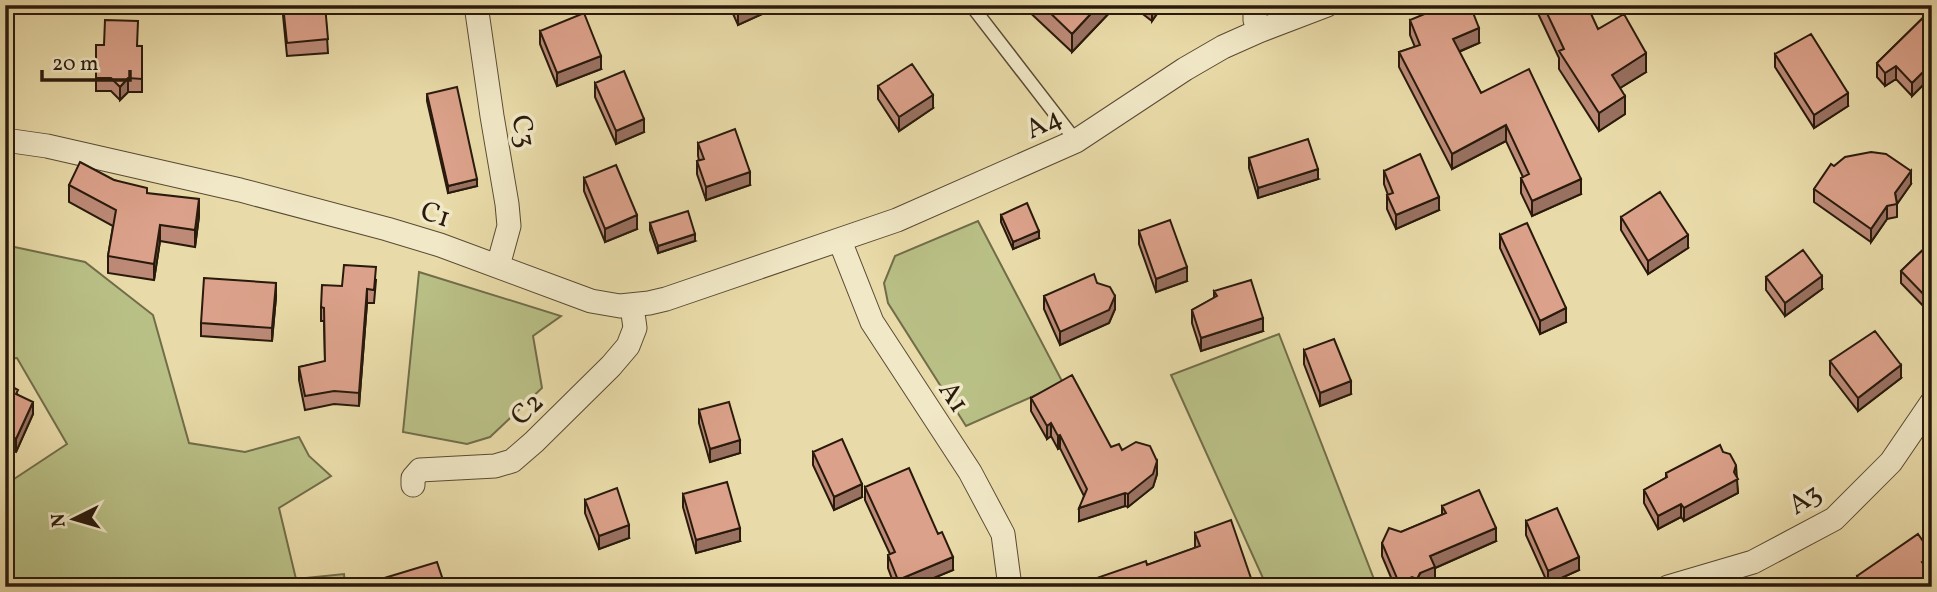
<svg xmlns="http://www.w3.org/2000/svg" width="1937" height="592" font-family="Vollkorn,serif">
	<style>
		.green { fill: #b9c086; stroke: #716d49; stroke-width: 2 }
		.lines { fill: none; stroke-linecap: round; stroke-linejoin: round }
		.lane-casing { stroke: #594a33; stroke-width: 15 }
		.street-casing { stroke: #594a33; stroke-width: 25 }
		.lane { stroke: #f1e8c7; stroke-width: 12 }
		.street { stroke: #f1e8c7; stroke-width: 23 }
		.wall { fill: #bc8a77; stroke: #291a0c; stroke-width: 2 }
		.shaded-wall { fill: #997161; stroke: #291a0c; stroke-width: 2 }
		.building { fill: #dba18a; stroke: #291a0c; stroke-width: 2 }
		.labels { text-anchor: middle; stroke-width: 7; stroke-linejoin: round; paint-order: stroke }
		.street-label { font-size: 28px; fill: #291a0c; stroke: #f1e8c7 }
	</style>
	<rect width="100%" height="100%" fill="#e9dba9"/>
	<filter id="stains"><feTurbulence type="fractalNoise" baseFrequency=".00286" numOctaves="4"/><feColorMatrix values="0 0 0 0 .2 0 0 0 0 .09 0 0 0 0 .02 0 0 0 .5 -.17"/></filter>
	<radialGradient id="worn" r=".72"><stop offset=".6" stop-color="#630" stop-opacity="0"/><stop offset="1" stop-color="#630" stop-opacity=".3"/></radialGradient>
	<path class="green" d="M978,221L1063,383L966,426L888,303L884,283L895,256Z
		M5,245L85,262L153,315L189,443L245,452L299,437L309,456L331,476L279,508L296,579L344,574L345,587H5V485L67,444L17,358L5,359Z
		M419,272L561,316L533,336L542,388L490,437L467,444L403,432Z
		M1279,334L1377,587H1267L1171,375Z"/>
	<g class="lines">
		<g class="lane-casing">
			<path id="lane" d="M971,5L1076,141"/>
		</g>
		<g class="street-casing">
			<path id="street" d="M476,5L492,116L507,204L509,226L498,266
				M1255,5V20L1259,31
				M5,140L47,146L240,190L387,229L440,245L591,301L620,306L649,303L666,299L897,220L1076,141L1185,69L1223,47L1259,31L1327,5
				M840,241L872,322L970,472L1003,534L1010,587
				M413,485V478L420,470L495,466L512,461L534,442L611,366L628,346L635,328L632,306
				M1668,587L1753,562L1834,519L1891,462L1932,402"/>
		</g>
		<use href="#lane" class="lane"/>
		<use href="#street" class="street"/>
	</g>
	<path class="wall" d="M282,5H325L328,53L287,56Z
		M729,5H773V9L738,25Z
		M1022,5H1112V10L1072,52Z
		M1131,5H1163L1152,21Z
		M1535,5H1574L1575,8L1646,72L1620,88L1625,114L1599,131L1559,69V58L1535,7Z
		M1932,9V76L1912,96L1896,79L1885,86L1877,77V63Z
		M1410,20L1479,43L1459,52L1481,93L1581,194L1532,216L1521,193V178L1523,177L1506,141L1452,169L1399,67V52L1415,47L1410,35Z
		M540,31L601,69L557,86L540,44Z
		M96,45L142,46V92H128L120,100L111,91H96Z
		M1775,54L1848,106L1814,128L1775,67Z
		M595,83L644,132L616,144L595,97Z
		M878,86L933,108L899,131L878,99Z
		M427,94L477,186L448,193L427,101Z
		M698,143L750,185L706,200L697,174V161L699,160L698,156Z
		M1249,158L1318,179L1258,198L1249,168Z
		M1834,166L1911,184L1897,204V217L1887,219L1871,242L1814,202V189Z
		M1384,171L1439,210L1396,229L1387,209V195H1388L1384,184Z
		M584,178L637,229L605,242L584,191Z
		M114,180L147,193L199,216L195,247L160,241L154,280L108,273V256L113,226L69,202V185Z
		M1001,215L1039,238L1013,249L1001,222Z
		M1621,217L1688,248L1648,274L1621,230Z
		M650,223L695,241L658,253L650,230Z
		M1139,231L1187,281L1156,292L1139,244Z
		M1500,235L1566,322L1540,334L1500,248Z
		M1932,241V313L1931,314L1901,283V271Z
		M1766,277L1822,289L1785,316L1766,290Z
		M376,280L374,303H367L359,406L334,404L305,410L299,380V367L325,362L324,321H321V307L342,286Z
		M1097,283L1115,309L1109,323L1060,345L1044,309V296Z
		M1214,291L1263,331L1201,351L1192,323V310L1214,298Z
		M276,297L272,341L201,336V323Z
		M1304,350L1351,394L1320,406L1304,364Z
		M1830,361L1901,378L1858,411L1830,375Z
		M5,383L18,395L33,414L16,452L5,447Z
		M1031,398L1111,447L1122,450L1157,474L1153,487L1128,507L1125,506L1079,521L1084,496L1060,448L1058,449L1051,436L1047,439L1031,411Z
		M699,410L740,453L710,462L699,423Z
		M813,452L862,497L834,510L813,465Z
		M1666,473L1736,476L1738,493L1684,521L1681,517L1658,529L1644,503V490L1666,478Z
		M865,487L953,570L912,587H895L888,568V555L890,554L865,500Z
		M683,494L740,541L696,553L683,507Z
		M585,500L629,538L599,549L585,513Z
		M1442,506L1496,541L1435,568V581L1420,587H1395L1382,556V543L1401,532L1442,515Z
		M1526,521L1579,570L1548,584L1526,535Z
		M1195,533L1254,587H1088V581L1147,565L1195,548Z
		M1857,576L1932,587H1857Z"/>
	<path class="shaded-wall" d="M752,5H773V9L738,25V12Z
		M1099,5H1112V10L1072,52V34Z
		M1153,5H1163L1152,21V7Z
		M1479,28V43L1453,54V39Z
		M1646,53V72L1612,93V75Z
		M601,56V69L557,86V73Z
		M1932,63V76L1912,96V83Z
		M1896,66V79L1885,86V73Z
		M128,78V92L120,100V87Z
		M1848,93V106L1814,128V115Z
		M933,95V108L899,131V117Z
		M1625,96V114L1599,131V113Z
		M644,119V132L616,144V131Z
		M1506,125V141L1452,169V154Z
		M1318,169V179L1258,198V188Z
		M1911,171V184L1897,204L1895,193Z
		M750,172V185L706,200V187Z
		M477,179V186L448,193V186Z
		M1581,179V194L1532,216V201Z
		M1439,197V210L1396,229V215Z
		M199,199V216L195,247V230Z
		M1887,206V219L1871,242V229Z
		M637,215V229L605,242V229Z
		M160,225V241L154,280V264Z
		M1039,231V238L1013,249V242Z
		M695,234V241L658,253V246Z
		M1688,235V248L1648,274V261Z
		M1187,267V281L1156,292V279Z
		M1822,276V289L1785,316V303Z
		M276,283V297L272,341V328Z
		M367,289V303L359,406V393Z
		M1115,296V309L1109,323L1060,345V332Z
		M1566,308V322L1540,334V321Z
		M1263,318V331L1201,351V338Z
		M1901,365V378L1858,411V398Z
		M1351,381V394L1320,406V393Z
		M33,402V414L16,452V439Z
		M1051,423V436L1047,439V426Z
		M1060,435V448L1058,449V436Z
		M740,440V453L710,462V449Z
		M1157,461V474L1153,487L1128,507V494Z
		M1736,465L1738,493L1684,521V508L1734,472Z
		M862,484V497L834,510V497Z
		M1125,493V506L1079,521V508Z
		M1681,504V517L1658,529V516Z
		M629,525V538L599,549V536Z
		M740,528V541L696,553V540Z
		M1496,528V541L1435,568V581L1420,587H1417V579L1430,556Z
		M1932,556V572L1922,579V562Z
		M953,557V570L912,587H898V580Z
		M1579,557V570L1548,584V571Z
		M1412,577V587H1399V583Z"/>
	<path class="building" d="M283,5H325L328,39L287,43Z
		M735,5H752L738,12Z
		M1042,5H1099L1072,34Z
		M1446,5H1470L1479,28L1453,39L1481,93L1529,69L1581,179L1532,201L1521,178L1529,174L1506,125L1452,154L1399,52L1420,45L1410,20Z
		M1543,5H1574L1575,8L1582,5H1587L1598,29L1624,14L1646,53L1612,75L1625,96L1599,113L1559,51L1564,49Z
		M1932,9V63L1912,83L1896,66L1885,73L1877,63Z
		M584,13L601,56L557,73L540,31Z
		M105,20L138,21L137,46H142V79L128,78L120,87L111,78H96V45H104Z
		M1811,34L1848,93L1814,115L1775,54Z
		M912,64L933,95L899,117L878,86Z
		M624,71L644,119L616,131L595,83Z
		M457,87L477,179L448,186L427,94Z
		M735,129L750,172L706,187L697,161L704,159L698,143Z
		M1308,139L1318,169L1258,188L1249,158Z
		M1871,152L1886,154L1911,171L1895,193L1897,204L1887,206L1871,229L1814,189L1831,164L1834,166L1845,157Z
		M1420,154L1439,197L1396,215L1387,195L1393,193L1384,171Z
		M80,162L114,180L147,188V193L199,199L195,230L160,225L154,264L108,256L116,210L69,185Z
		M616,165L637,215L605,229L584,178Z
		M1660,192L1688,235L1648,261L1621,217Z
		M1027,203L1039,231L1013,242L1001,215Z
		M688,211L695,234L658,246L650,223Z
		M1170,220L1187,267L1156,279L1139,231Z
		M1527,223L1566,308L1540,321L1500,235Z
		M1932,241V301L1931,302L1901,271Z
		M1803,250L1822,276L1785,303L1766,277Z
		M344,265L376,267L374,290L367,289L359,393L334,391L305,396L299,367L325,361L324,308L321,307L322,285L342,286Z
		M1094,274L1097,283L1110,287L1115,296L1109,310L1060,332L1044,296Z
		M204,278L276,283L272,328L201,323Z
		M1251,280L1263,318L1201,338L1192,310L1217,296L1214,291Z
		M1875,331L1901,365L1858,398L1830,361Z
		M1334,339L1351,381L1320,393L1304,350Z
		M1072,375L1111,447L1119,444L1122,450L1136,442L1150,446L1157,461L1153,474L1128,494L1125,493L1079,508L1087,489L1060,435L1058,436L1051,423L1047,426L1031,398Z
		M5,383L18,390L16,394L33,402L16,439L5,434Z
		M729,402L740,440L710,449L699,410Z
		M842,439L862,484L834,497L813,452Z
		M1720,445L1723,452L1730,454L1736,465L1734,472L1738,479L1684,508L1681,504L1658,516L1644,490L1667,477L1666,473Z
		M909,468L938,534L942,532L953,557L898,580L888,555L895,552L865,487Z
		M727,482L740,528L696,540L683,494Z
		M617,488L629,525L599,536L585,500Z
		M1479,490L1496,528L1430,556L1435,567L1420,573L1417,579L1412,577L1399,583L1382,543L1389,528L1401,532L1446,513L1442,506Z
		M1557,508L1579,557L1548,571L1526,521Z
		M1231,520L1254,587H1090L1088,581L1146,561L1147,565L1200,546L1195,533Z
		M1918,534L1932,554V556L1922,562L1932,576V585L1929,587H1864L1857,576Z
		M437,562L444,583L448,582L449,587L358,586Z
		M882,581L884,587H868Z"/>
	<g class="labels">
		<g class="street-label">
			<text transform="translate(1043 122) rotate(-26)" y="10">A4</text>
			<text transform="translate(525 131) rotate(80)" y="10">C3</text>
			<text transform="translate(436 213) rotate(18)" y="10">C1</text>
			<text transform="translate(955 396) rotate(57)" y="10">A1</text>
			<text transform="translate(526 408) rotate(-44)" y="10">C2</text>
			<text transform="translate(1804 498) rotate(-33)" y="10">A3</text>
		</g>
	</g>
	<rect width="1937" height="592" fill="none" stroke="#e9dba9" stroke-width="28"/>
	<rect x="7" y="7" width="1923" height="578" fill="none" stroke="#291a0c" stroke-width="3.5"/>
	<rect x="14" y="14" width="1909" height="564" fill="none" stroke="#291a0c" stroke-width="2"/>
	<g transform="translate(74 519) rotate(265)" stroke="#f1e8c7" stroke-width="5" paint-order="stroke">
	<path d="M0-5L12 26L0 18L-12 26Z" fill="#291a0c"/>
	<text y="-10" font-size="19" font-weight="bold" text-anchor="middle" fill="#291a0c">N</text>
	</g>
	<path d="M42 70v10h88v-10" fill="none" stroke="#291a0c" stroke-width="3.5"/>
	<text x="52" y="70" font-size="21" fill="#291a0c" stroke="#f1e8c7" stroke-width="5" paint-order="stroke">20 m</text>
	<rect width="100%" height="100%" filter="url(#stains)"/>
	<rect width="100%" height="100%" fill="url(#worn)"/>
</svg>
